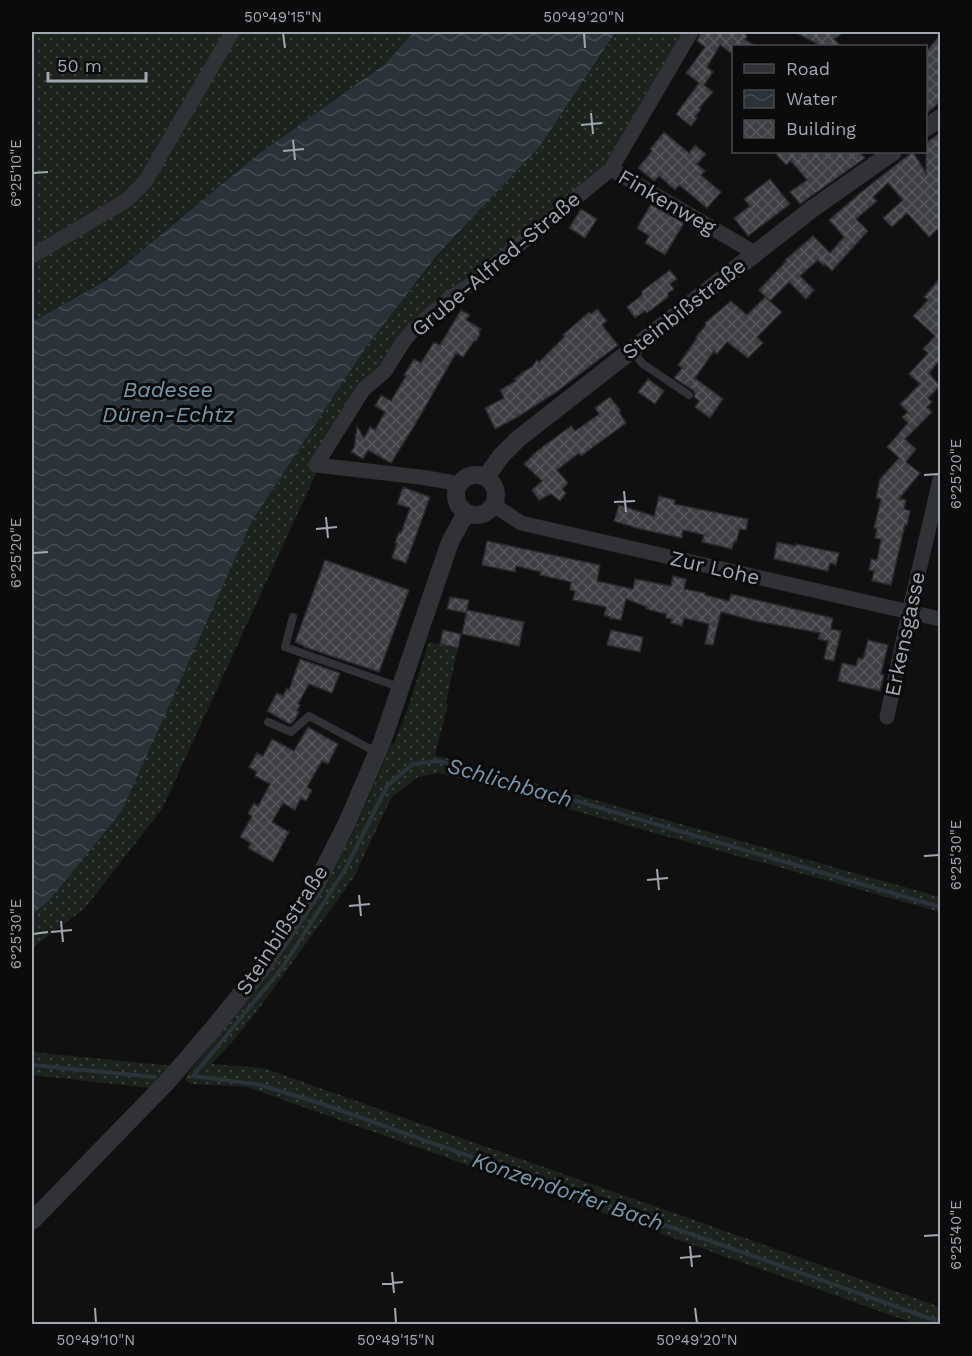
<svg xmlns="http://www.w3.org/2000/svg" width="972" height="1356" font-family="'Work Sans',sans-serif">
	<style>
		.grass { fill: url(#grass-dots) }
		.water { fill: url(#water-waves) }
		.lines { fill: none; stroke-linecap: round; stroke-linejoin: round }
		.stream { stroke: #2a3339; stroke-width: 4 }
		.building { fill: url(#building-cross-hatch); stroke: #2a2a2d; stroke-width: 1.5 }
		.service { stroke: #313236; stroke-width: 8 }
		.minor { stroke: #313236; stroke-width: 15 }
		.tertiary { stroke: #313236; stroke-width: 18 }
		.ticks { fill: none; stroke: #a1a8b2; stroke-width: 2 }
		.labels { text-anchor: middle; stroke-width: 6; stroke-linejoin: round; paint-order: stroke }
		.street-label { font-size: 21px; fill: #a1a8b2; stroke: #0b0b0c }
		.water-label { font-size: 22px; font-style: italic; fill: #7899ad; stroke: #0b0b0c }
		.neatline { fill: none; stroke: #a1a8b2; stroke-width: 2 }
		.ticks-label { font-size: 15px; text-anchor: middle; fill: #a1a8b2 }
	</style>
	<defs>
		<pattern id="grass-dots" width="8" height="8" patternUnits="userSpaceOnUse" patternTransform="scale(1.5)"><rect width="8" height="8" fill="#1c231c"/><path d="M2 2h.1M6 6h.1" fill="none" stroke="#3a403b" stroke-width="1.8" stroke-linecap="round"/></pattern>
		<pattern id="water-waves" width="16" height="10" patternUnits="userSpaceOnUse" patternTransform="scale(1.5)"><rect width="16" height="10" fill="#2a3339"/><path d="M0 5q4-4 8 0t8 0" fill="none" stroke="#464e53"/></pattern>
		<pattern id="building-cross-hatch" width="8" height="8" patternUnits="userSpaceOnUse" patternTransform="scale(1.5)"><rect width="8" height="8" fill="#3f4044"/><path d="M0 0l8 8M0 8l8-8" fill="none" stroke="#58595d"/></pattern>
	</defs>
	<rect width="100%" height="100%" fill="#101011"/>
	<path class="grass" d="M32,32H224L141,178L121,195L32,250Z
		M238,32H414L385,64L252,159L106,279L32,322V263L130,205Z
		M617,32H685L603,172L402,336L343,411L318,469L162,809L84,909L32,948V914L49,901L122,811L252,521L364,350L436,258L540,146Z
		M429,642L458,648L446,702L448,705L435,755L940,897V912L439,773L418,777L391,798L354,877L260,1007L235,1039L211,1064L263,1068L940,1307V1324H916L247,1087L192,1084L185,1080L188,1073L268,972L318,895L355,829L392,743L394,744L407,711Z
		M32,1052L173,1066L152,1088L32,1075Z"/>
	<path class="water" d="M414,32H616L540,146L435,258L364,350L252,521L122,811L49,901L32,914V322L106,280L252,159L385,64Z"/>
	<g class="lines">
		<path class="stream" d="M32,1065L155,1077
			M193,1076L282,968L346,868L387,786L413,764L439,761L940,907
			M193,1076L261,1085L325,1105L940,1322"/>
	</g>
	<path class="building" d="M701,32H744L747,36L745,40L756,46H734V55L720,45L707,67L713,72L704,85L713,92L699,108L701,109L695,117L697,118L691,126L676,114L699,83L686,73L705,47L697,41Z
		M795,32H844L834,39L841,46H821Z
		M940,35V102L926,114V52Z
		M664,132L689,153L695,145L706,154L697,164L705,171L701,175L721,192L707,208L679,185L675,190L659,176L654,181L638,168L652,151L650,149Z
		M940,133V227L929,237L907,213L892,227L883,218L903,200L888,183L873,197L877,201L856,219L868,231L839,263L832,271L825,264L824,266L818,260L800,276L814,290L806,299L789,282L770,301L759,290L786,261L785,260L813,236L830,253L844,237L829,220L860,193L902,160L913,152L926,173V143Z
		M774,152H859L865,158L800,204L790,192L807,180L791,161L786,165Z
		M770,179L790,204L748,236L734,218L750,206L744,199Z
		M651,204L684,223L665,255L645,243L649,236L637,228Z
		M581,209L597,219L585,238L569,228Z
		M670,270L677,279L670,284L674,289L668,293V297L647,313L645,311L635,318L627,307L642,295V291Z
		M940,278V360L929,373L940,386L928,398L932,402L927,407L932,412L905,439L916,449L906,462L920,473L899,499L906,500L904,509L910,511L907,525L905,524L904,529L891,585L872,581L874,571L869,570L871,559L877,560L881,539L875,538L877,528H874L881,499L876,498L880,479L899,458L887,447L908,423L902,417L908,412L900,404L920,384L909,374L928,353L923,349L935,336L913,316L928,300L924,297Z
		M765,297L782,312L757,337L763,343L748,358L727,342L717,354L714,351L695,378L723,399L710,418L695,407L699,401L694,397L695,393L693,390L674,378L682,368L678,365L697,338L696,337L706,325L705,323L731,301L747,315Z
		M597,309L607,321L602,325L618,345L555,393L516,418L495,429L485,408L504,398L500,390L516,381L514,379L522,374L521,373L532,367L537,360L539,362L565,336L563,335L589,312L591,314Z
		M461,310L470,315L466,320L481,329L479,332L480,334L476,341H474L463,357L456,353L416,423L391,463L368,450L363,459L351,452L354,448L357,426L364,438L370,427L375,430L385,412L375,406L381,395L391,401L406,376L404,375L414,359L421,363L434,342L440,345Z
		M648,379L664,391L655,404L638,392Z
		M610,397L621,411L619,412L626,423L581,456L579,453L557,470L568,483L562,489L566,493L560,501L551,494L539,500L532,490L542,481L524,464L537,451L571,426L575,431L599,414L595,408Z
		M403,487L430,497L406,563L392,558L397,543H395L399,532L401,533L410,508L397,504Z
		M659,496L675,500L674,504L748,519L746,530L740,529L736,542H734L732,549L702,542L704,535L683,530L682,538L640,529L614,521L619,505L654,516Z
		M487,541L600,565L597,581L633,589L635,579L671,586L673,576L686,579L684,589L705,593V595L729,601L731,594L833,618L831,629L841,631L834,661L824,659L828,641L818,639L820,633L755,621L721,612L713,645L705,644L709,624L684,618L682,626L671,623L672,619L666,618V614L646,609L647,607L626,599L621,620L610,618V617L604,615L606,607L573,600L575,591L570,590L571,582L540,575L541,572L516,566L515,572L482,565Z
		M777,542L796,546V544L839,553L836,565L830,563L828,571L774,559Z
		M325,560L409,590L379,672L304,647V646L295,642Z
		M450,597L469,600L466,613L447,609Z
		M467,610L524,622L519,646L462,634Z
		M443,630L461,634L458,648L440,644Z
		M611,630L643,637L640,652L607,645Z
		M868,640L888,645L881,674L884,675L880,691L838,681L842,663L856,666L858,658L863,659Z
		M300,659L340,673L332,693L309,684L298,704L300,705L297,711L299,712L294,721L290,724L267,711L277,693L283,696L287,688L289,690Z
		M308,727L338,744L328,764L322,761L307,787L312,790L306,801L301,798L295,810L283,803L272,822L289,832L273,862L248,848L251,843L240,837L252,816L248,813L254,803L258,806L270,784L255,776L257,772L249,767L257,753L263,756L272,739L294,751Z"/>
	<g class="lines">
		<path class="service" d="M632,351L643,364L689,395
			M293,617L285,647L399,687
			M268,722L291,732L309,716L376,752"/>
		<path class="minor" d="M611,169L755,253
			M32,256L127,200L145,182L232,32
			M456,488L450,482L420,477L316,465L363,390L385,371L403,342L414,329L448,299L470,285L611,169L691,32
			M494,505L521,523L940,619
			M887,717L909,613L940,480"/>
		<path class="tertiary" d="M926,128L940,118
			M456 495a20 20 0 1 1 40 0a20 20 0 1 1-40 0Z
			M486,477L501,456L518,439L812,209L893,152
			M32,1221L167,1082L216,1025L262,968L312,892L347,823L382,742L450,542L466,513"/>
	</g>
	<path class="ticks" d="M283,33L285,48M584,33L585,48M591,113L593,134M581,125L602,123M293,140L295,160M283,151L304,149M33,173L48,172M924,475L939,474M624,491L626,512M614,502L635,501M326,517L328,538M316,529L337,527M33,553L48,552M924,856L939,855M657,869L659,890M647,880L668,878M359,895L361,916M349,906L370,904M61,921L63,942M51,932L72,930M33,934L48,932M924,1236L939,1235M690,1246L692,1267M680,1258L701,1256M392,1272L394,1293M382,1284L403,1282M95,1308L96,1323M395,1308L396,1323M695,1308L697,1323"/>
	<g class="labels">
		<g class="street-label">
			<text transform="translate(667 202) rotate(30)" y="7">Finkenweg</text>
			<text transform="translate(496 264) rotate(-40)" y="7">Grube-Alfred-Straße</text>
			<text transform="translate(684 309) rotate(-38)" y="7">Steinbißstraße</text>
			<text transform="translate(715 568) rotate(13)" y="7">Zur Lohe</text>
			<text transform="translate(905 634) rotate(-78)" y="7">Erkensgasse</text>
			<text transform="translate(282 930) rotate(-57)" y="7">Steinbißstraße</text>
		</g>
		<g class="water-label">
			<text x="168" y="397">Badesee<tspan x="168" dy="25">Düren-Echtz</tspan></text>
			<text transform="translate(510 782) rotate(16)" y="8">Schlichbach</text>
			<text transform="translate(568 1191) rotate(19)" y="8">Konzendorfer Bach</text>
		</g>
	</g>
	<rect width="972" height="1356" fill="none" stroke="#0b0b0c" stroke-width="66"/>
	<rect x="732" y="45" width="195" height="108" fill="#0b0b0c" stroke="#474a4e" stroke-width="1.5"/>
	<rect x="744" y="64" width="30" height="9" fill="#313236" stroke="#474a4e" stroke-width="1.5"/>
	<text x="786" y="75" font-size="18" fill="#a1a8b2">Road</text>
	<rect x="744" y="90" width="30" height="18" fill="url(#water-waves)" stroke="#474a4e" stroke-width="1.5"/>
	<text x="786" y="105" font-size="18" fill="#a1a8b2">Water</text>
	<rect x="744" y="120" width="30" height="18" fill="url(#building-cross-hatch)" stroke="#474a4e" stroke-width="1.5"/>
	<text x="786" y="135" font-size="18" fill="#a1a8b2">Building</text>
	<path d="M48 72v9h98v-9" fill="none" stroke="#a1a8b2" stroke-width="3"/>
	<text x="57" y="72" font-size="18" fill="#a1a8b2" stroke="#0b0b0c" stroke-width="4.5" paint-order="stroke">50 m</text>
	<rect x="33" y="33" width="906" height="1290" class="neatline"/>
	<g class="ticks-label">
		<text x="283" y="22">50°49'15"N</text>
		<text x="584" y="22">50°49'20"N</text>
		<text transform="translate(16 173) rotate(-90)" y="5">6°25'10"E</text>
		<text transform="translate(956 474) rotate(-90)" y="5">6°25'20"E</text>
		<text transform="translate(16 553) rotate(-90)" y="5">6°25'20"E</text>
		<text transform="translate(956 855) rotate(-90)" y="5">6°25'30"E</text>
		<text transform="translate(16 934) rotate(-90)" y="5">6°25'30"E</text>
		<text transform="translate(956 1235) rotate(-90)" y="5">6°25'40"E</text>
		<text x="96" y="1345">50°49'10"N</text>
		<text x="396" y="1345">50°49'15"N</text>
		<text x="697" y="1345">50°49'20"N</text>
	</g>
</svg>
